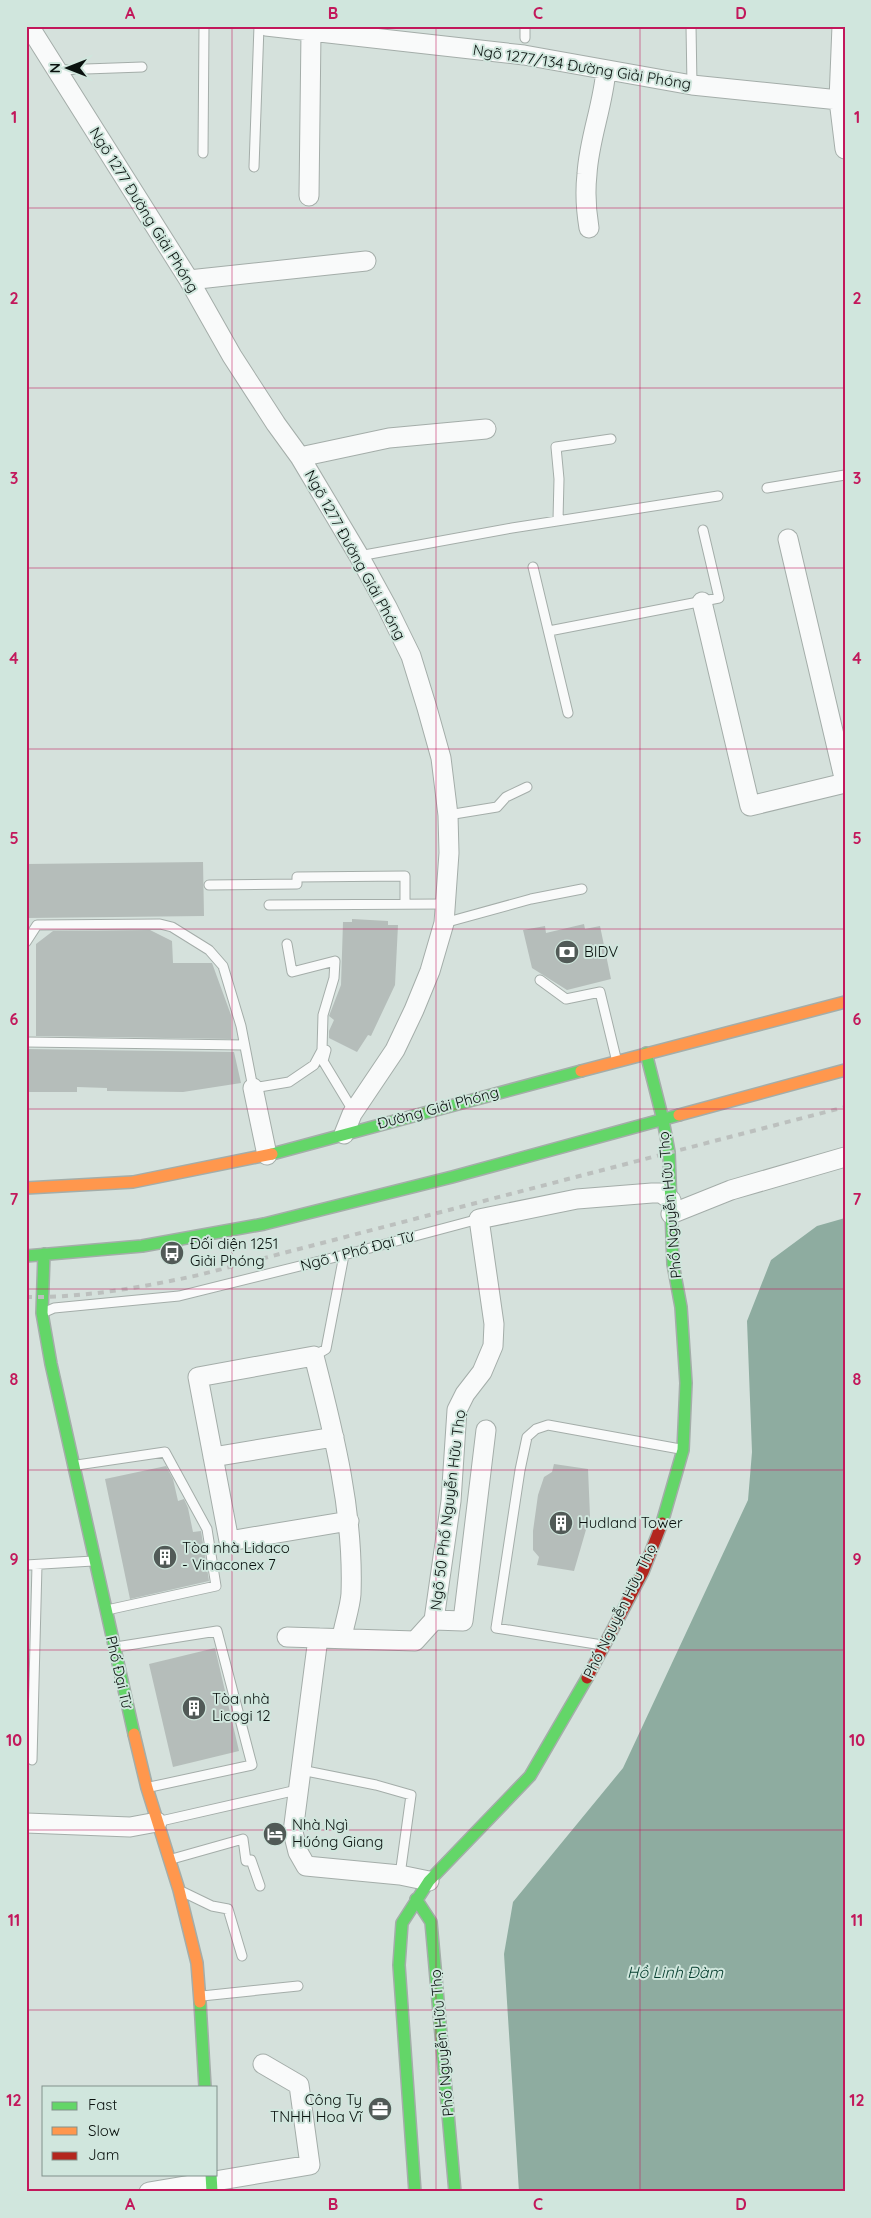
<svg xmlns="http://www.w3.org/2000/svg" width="871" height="2218" font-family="Quicksand,sans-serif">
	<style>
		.water { fill: #8eaca0 }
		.building { fill: #b5bdba }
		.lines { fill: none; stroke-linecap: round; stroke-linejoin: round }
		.lane-casing { stroke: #a4ada9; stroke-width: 11 }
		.street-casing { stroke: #a4ada9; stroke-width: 21 }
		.fast-casing { stroke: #a4ada9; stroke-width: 14 }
		.slow-casing { stroke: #a4ada9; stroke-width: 14 }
		.jam-casing { stroke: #a4ada9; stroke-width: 14 }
		.lane { stroke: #f9fafa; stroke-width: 9 }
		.street { stroke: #f9fafa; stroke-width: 19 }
		.fast { stroke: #63d668; stroke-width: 11 }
		.slow { stroke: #ff974d; stroke-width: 11 }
		.jam { stroke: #b3261e; stroke-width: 11 }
		.rail { stroke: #bcc0be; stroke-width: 4; stroke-dasharray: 6 6; stroke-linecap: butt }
		.grid { fill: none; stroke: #c2185b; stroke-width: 1; stroke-opacity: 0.55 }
		.labels { text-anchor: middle; stroke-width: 4; stroke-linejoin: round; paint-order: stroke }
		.street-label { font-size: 15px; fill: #0a120f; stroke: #d0e6dd }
		.poi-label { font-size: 15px; fill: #0a120f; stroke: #d0e6dd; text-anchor: start }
		.water-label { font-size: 16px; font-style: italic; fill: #084031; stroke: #d0e6dd }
		.neatline { fill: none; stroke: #c2185b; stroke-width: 2 }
		.grid-label { font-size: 16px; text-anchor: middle; font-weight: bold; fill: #c2185b }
	</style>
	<rect width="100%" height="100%" fill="#d5e1dc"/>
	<path class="water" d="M845,1218V2192H519L504,1954L513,1902L623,1768L748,1500L752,1452L747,1321L771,1260L817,1226Z"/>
	<path class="building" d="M203,862L204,916L26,918V864Z
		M352,919L388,921V925H398L395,985L371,1036L368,1035L357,1052L329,1038V1031L334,1020L329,1016L341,985L343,922H352Z
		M584,924L585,929L600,926L611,979L567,990L532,968L523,930L545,926L546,933Z
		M150,930L172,941L173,963H212L231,1015V1039L36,1036V944L53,931Z
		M26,1049L234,1052L241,1083L183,1092L107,1091V1088L77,1087V1092H26Z
		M554,1464L588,1469L590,1516L574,1571L537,1565L539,1557L533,1550V1531L538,1495L544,1477L552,1472Z
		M166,1466L173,1479L178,1501L184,1499L188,1508L193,1532L201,1531L209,1581L130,1599L105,1479Z
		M215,1648L239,1751L173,1767L149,1664Z"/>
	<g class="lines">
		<g class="lane-casing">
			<path id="lane" d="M691,26L692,85
				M525,38V26
				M58,70L142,67
				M203,153L204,26
				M254,167L259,26
				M767,488L845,475
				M558,520L559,479L556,447L611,439
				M359,556L512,528L718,496
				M533,567L568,713
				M549,631L719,598L703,530
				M448,815L497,807L506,797L527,787
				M209,885L297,884V877L405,876V904
				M269,905L445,904
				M444,923L531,899L582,889
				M26,942L37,925L160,924L172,927L209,950L223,966L241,1026L253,1088L289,1082L314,1065L322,1050L323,1015L334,978L335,961L292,972L287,944
				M540,980L566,999L600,992L616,1058
				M26,1042L244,1045
				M326,1050L323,1061L352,1109V1113
				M45,1312L54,1308L179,1296L344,1255L479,1219
				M314,1356L326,1349L344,1255
				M77,1465L165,1452L207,1529L216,1586L107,1610
				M26,1565L93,1561
				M602,1645L496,1628L520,1470L527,1437L536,1429L548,1425L680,1449
				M116,1647L217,1631L252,1765L150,1787
				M32,1760L37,1565
				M301,1770L376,1785L411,1795L400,1875
				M161,1821L297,1790
				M172,1859L243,1839L246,1861L251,1860L260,1886
				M183,1892L212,1906L228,1909L242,1956
				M202,1996L298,1986"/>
		</g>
		<g class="street-casing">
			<path id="street" d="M29,26L189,280L232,356L276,424L300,457L359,556L387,607L411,656L427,708L441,758L448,815L449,853L444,923L430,971L414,1010L395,1050L352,1114L344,1134
				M266,26L524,55L692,85L839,100L845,98
				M842,26L839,100L845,149
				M309,196L311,32
				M589,228C586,210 585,192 587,174C589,139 603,106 606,70
				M189,280L366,261
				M300,457L389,438L486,429
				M788,539L845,782
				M702,602L750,806L845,783
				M253,1088L267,1155
				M671,1214L731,1190L845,1157
				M213,1457L334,1437
				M434,1620L463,1621L486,1430
				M287,1637L415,1641L434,1620L451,1501L457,1410L465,1394L482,1372L493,1346L494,1324L479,1219L577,1199L652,1193H661L671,1200
				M318,1638L293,1832L298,1852L306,1866L400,1875L429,1881
				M342,1638C344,1624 350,1608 351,1594C354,1513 334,1434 314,1356L198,1377L229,1541L349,1521
				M26,1823L130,1827L157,1822
				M149,2192L310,2165L299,2085L263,2064"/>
		</g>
		<g class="fast-casing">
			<path id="fast" d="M646,1053L663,1120
				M272,1154L581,1071
				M44,1254L42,1313L51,1364L134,1734
				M26,1256L142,1246L264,1224L452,1177L679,1115
				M662,1523L683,1450L686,1383L681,1307L673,1264L669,1152L663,1120
				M416,1899L431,1922L455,2192
				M200,2002L205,2087
				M211,2174L212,2192
				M415,2192L399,1965L402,1923L429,1881L530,1776L587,1678"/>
		</g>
		<g class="slow-casing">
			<path id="slow" d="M581,1071L845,1002
				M679,1115L845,1070
				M26,1188L133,1182L272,1154
				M134,1734L147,1788L179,1890L197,1963L200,2002"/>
		</g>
		<g class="jam-casing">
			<path id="jam" d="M587,1678L643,1572L662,1523"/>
		</g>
		<use href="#lane" class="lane"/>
		<use href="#street" class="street"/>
		<use href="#fast" class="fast"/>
		<use href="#slow" class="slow"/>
		<use href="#jam" class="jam"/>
		<path class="rail" d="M26,1297C84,1298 143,1287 199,1275L845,1107"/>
	</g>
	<path class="grid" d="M232,26V2192M436,26V2192M640,26V2192M26,208H845M26,388H845M26,568H845M26,749H845M26,929H845M26,1109H845M26,1289H845M26,1470H845M26,1650H845M26,1830H845M26,2010H845"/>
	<defs>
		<g id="bank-disc" transform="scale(1.25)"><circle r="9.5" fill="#515a57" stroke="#d0e6dd"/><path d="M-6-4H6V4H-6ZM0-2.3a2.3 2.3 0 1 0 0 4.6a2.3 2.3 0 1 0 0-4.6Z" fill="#fff"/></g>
		<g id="bus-disc" transform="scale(1.25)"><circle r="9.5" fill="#515a57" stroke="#d0e6dd"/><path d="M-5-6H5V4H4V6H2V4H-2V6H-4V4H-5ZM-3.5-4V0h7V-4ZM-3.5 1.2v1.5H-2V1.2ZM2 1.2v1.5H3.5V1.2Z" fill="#fff"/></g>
		<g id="building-disc" transform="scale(1.25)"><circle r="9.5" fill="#515a57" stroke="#d0e6dd"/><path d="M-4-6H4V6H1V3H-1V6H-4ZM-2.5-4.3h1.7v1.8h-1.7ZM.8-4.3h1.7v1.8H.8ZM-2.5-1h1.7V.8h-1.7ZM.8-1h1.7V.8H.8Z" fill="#fff"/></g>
		<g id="hotel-disc" transform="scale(1.25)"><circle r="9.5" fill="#515a57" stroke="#d0e6dd"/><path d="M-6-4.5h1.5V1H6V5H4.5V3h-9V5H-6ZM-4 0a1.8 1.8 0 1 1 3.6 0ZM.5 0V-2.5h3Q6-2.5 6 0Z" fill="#fff"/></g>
		<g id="office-disc" transform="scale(1.25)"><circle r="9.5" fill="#515a57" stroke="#d0e6dd"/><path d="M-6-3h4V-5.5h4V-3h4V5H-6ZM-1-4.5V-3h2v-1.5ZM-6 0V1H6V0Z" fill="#fff"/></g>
	</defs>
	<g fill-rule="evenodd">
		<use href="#bank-disc" x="567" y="952"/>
		<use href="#bus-disc" x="172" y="1253"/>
		<use href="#building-disc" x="561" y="1523"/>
		<use href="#building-disc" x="165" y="1557"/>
		<use href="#building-disc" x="194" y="1708"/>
		<use href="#hotel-disc" x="275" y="1834"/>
		<use href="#office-disc" x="380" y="2109"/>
	</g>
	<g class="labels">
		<g class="street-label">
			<text transform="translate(582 67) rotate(9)" y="5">Ngõ 1277/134 Đường Giải Phóng</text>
			<text transform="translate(144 210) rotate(58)" y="5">Ngõ 1277 Đường Giải Phóng</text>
			<text transform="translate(355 555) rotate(61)" y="5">Ngõ 1277 Đường Giải Phóng</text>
			<text transform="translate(438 1108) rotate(-15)" y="5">Đường Giải Phóng</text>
			<text transform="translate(670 1205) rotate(-95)" y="5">Phố Nguyễn Hữu Thọ</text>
			<text transform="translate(357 1251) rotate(-15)" y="5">Ngõ 1 Phố Đại Từ</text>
			<text transform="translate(448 1510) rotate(-83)" y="5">Ngõ 50 Phố Nguyễn Hữu Thọ</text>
			<text transform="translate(620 1611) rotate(-64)" y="5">Phố Nguyễn Hữu Thọ</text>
			<text transform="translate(119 1672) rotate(77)" y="5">Phố Đại Từ</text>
			<text transform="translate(442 2043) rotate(-95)" y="5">Phố Nguyễn Hữu Thọ</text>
		</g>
		<g class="poi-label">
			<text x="584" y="957">BIDV</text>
			<text x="190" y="1249">Đối diện 1251<tspan x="190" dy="17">Giải Phóng</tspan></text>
			<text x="578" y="1528">Hudland Tower</text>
			<text x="182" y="1553">Tòa nhà Lidaco<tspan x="182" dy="17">- Vinaconex 7</tspan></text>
			<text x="212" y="1704">Tòa nhà<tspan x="212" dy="17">Licogi 12</tspan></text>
			<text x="292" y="1830">Nhà Ngì<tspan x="292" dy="17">Húóng Giang</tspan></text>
			<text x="362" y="2105" text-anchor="end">Công Ty<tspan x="362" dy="17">TNHH Hoa Vĩ</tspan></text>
		</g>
		<g class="water-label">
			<text x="675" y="1978">Hồ Linh Đàm</text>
		</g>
	</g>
	<rect width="871" height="2218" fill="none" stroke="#d0e6dd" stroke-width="55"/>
	<rect x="42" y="2086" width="175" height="90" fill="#d0e6dd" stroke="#81918b"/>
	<rect x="52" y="2102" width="25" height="8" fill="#63d668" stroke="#81918b"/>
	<text x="88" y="2110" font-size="15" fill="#0a120f">Fast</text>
	<rect x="52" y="2127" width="25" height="8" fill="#ff974d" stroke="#81918b"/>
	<text x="88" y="2136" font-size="15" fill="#0a120f">Slow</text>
	<rect x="52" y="2152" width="25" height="8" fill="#b3261e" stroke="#81918b"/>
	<text x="88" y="2160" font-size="15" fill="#0a120f">Jam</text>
	<g transform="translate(68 68) rotate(270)" stroke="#d0e6dd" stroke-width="4" paint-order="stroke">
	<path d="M0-4L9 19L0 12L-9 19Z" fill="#0a120f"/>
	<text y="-8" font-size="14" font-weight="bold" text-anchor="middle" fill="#0a120f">N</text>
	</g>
	<rect x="28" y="28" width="816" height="2162" class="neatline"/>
	<g class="grid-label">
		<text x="130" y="19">A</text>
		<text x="333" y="19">B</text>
		<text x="538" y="19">C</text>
		<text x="741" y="19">D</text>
		<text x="14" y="123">1</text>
		<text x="857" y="123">1</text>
		<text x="14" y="304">2</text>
		<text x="857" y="304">2</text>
		<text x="14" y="484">3</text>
		<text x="857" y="484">3</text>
		<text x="14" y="664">4</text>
		<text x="857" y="664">4</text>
		<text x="14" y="844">5</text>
		<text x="857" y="844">5</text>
		<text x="14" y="1025">6</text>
		<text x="857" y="1025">6</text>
		<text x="14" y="1205">7</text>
		<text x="857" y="1205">7</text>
		<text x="14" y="1385">8</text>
		<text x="857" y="1385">8</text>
		<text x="14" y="1565">9</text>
		<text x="857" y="1565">9</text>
		<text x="14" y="1746">10</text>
		<text x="857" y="1746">10</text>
		<text x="14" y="1926">11</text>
		<text x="857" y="1926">11</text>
		<text x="14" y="2106">12</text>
		<text x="857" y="2106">12</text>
		<text x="130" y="2210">A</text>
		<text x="333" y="2210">B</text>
		<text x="538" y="2210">C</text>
		<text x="741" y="2210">D</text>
	</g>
</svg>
